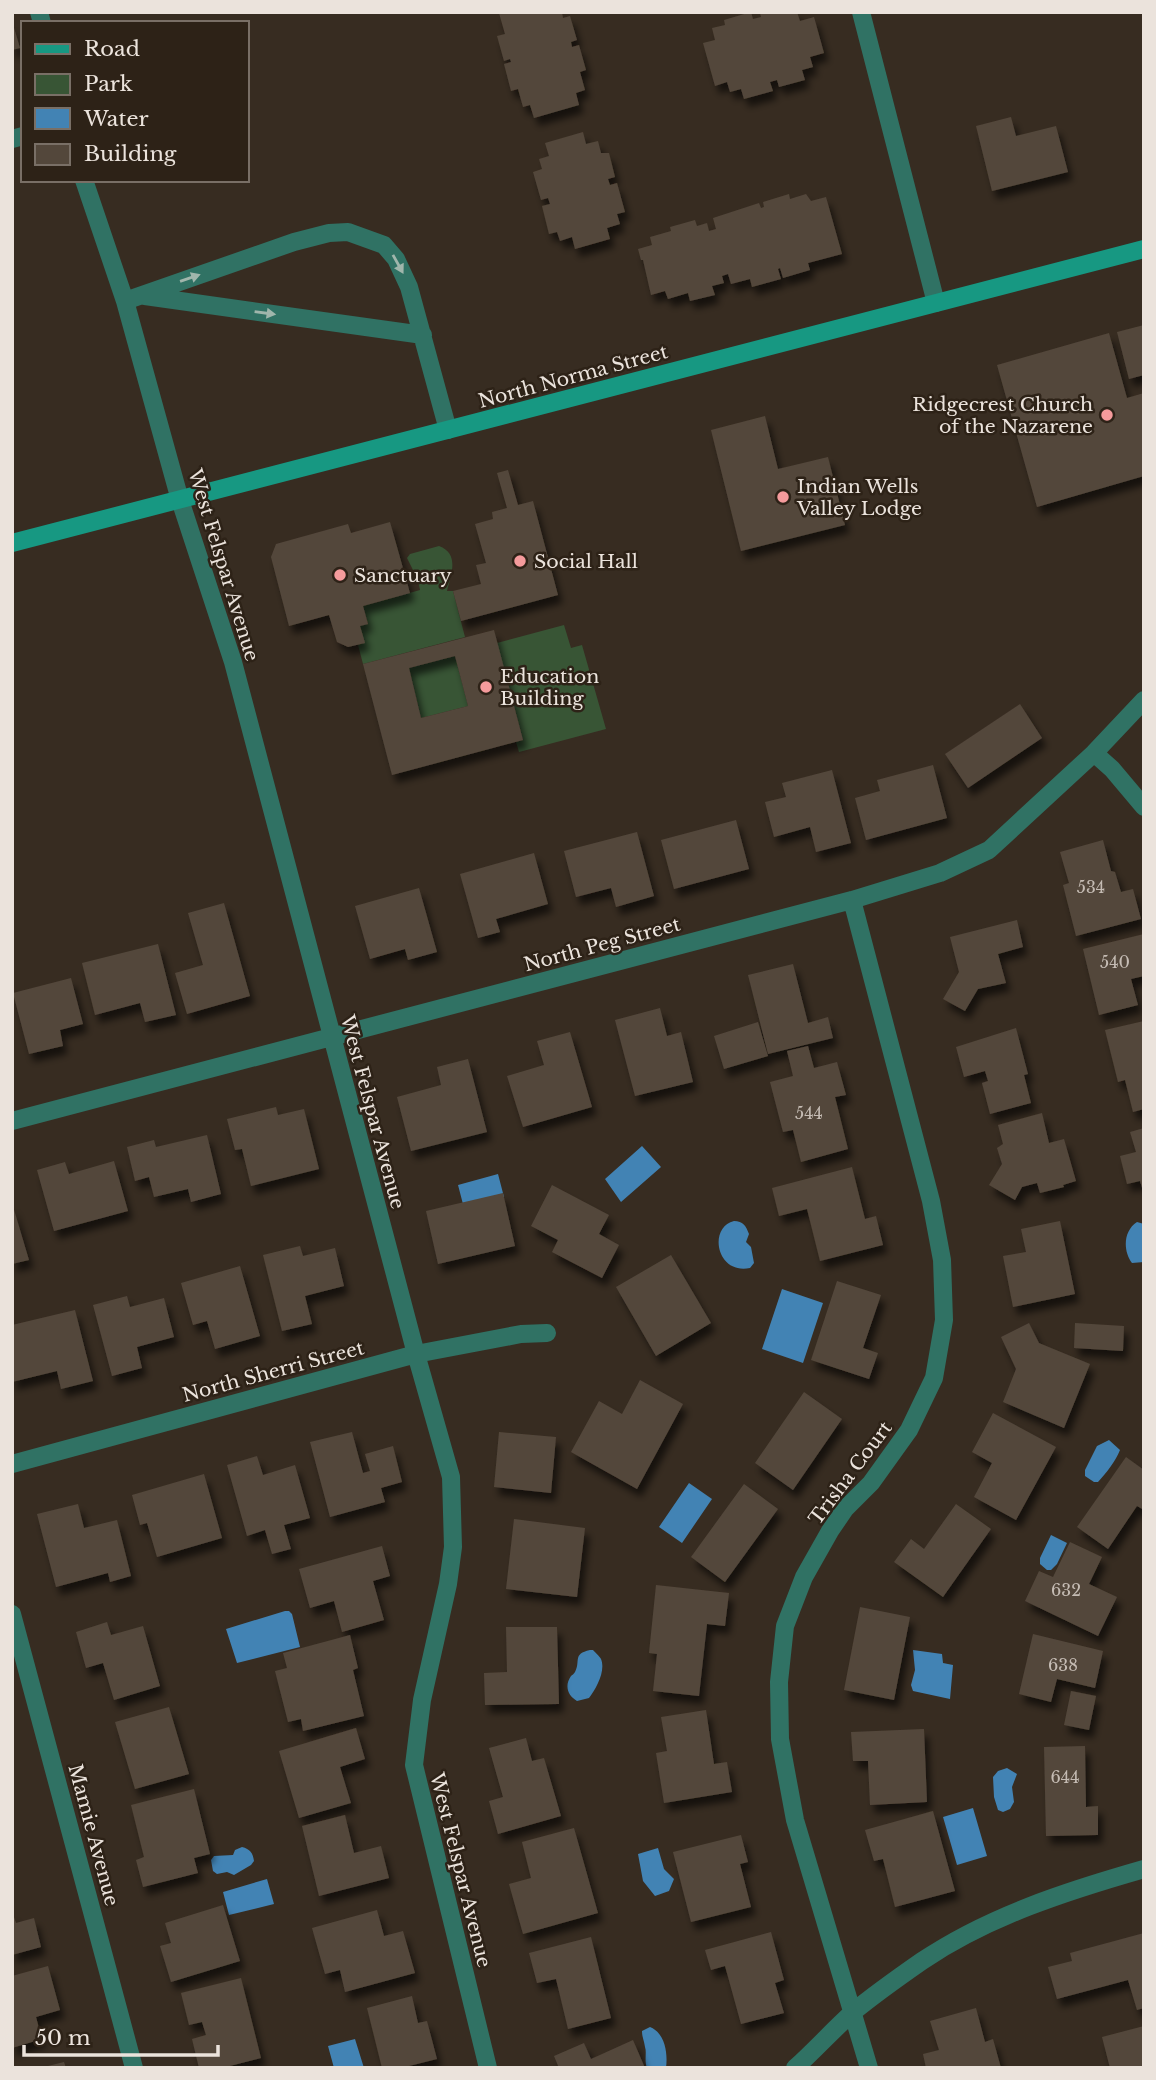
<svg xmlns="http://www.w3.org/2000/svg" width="1156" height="2080" font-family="'Libre Baskerville',serif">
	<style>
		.green { fill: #385535 }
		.water { fill: #4283b4 }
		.building { fill: #53473b; fill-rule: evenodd; filter: url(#shadow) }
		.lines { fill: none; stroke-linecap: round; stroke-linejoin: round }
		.minor { stroke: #307264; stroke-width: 18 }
		.tertiary { stroke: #307264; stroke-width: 18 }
		.secondary { stroke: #179882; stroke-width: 18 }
		.oneway { fill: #a0b6ac }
		.poi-dot { fill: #f59b9c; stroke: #2d2217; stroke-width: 2.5 }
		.labels { text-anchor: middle; stroke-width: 5; stroke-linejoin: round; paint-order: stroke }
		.number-label { font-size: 16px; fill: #c5bcb4 }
		.street-label { font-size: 19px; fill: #ebe3dc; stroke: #2d2217 }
		.poi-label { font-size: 19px; fill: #ebe3dc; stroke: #2d2217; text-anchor: start }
	</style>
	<defs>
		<filter id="shadow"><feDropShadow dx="4.5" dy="8" stdDeviation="3.5" flood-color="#0009"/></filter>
	</defs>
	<rect width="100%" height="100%" fill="#372c21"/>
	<path class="green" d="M439,546C460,554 451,574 447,591H453L465,637L363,664L358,645L364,643L360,626L368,624L363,606L420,590L418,580L407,558L410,554Z
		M564,625L571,648L582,645L606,729L519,752L516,742L523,740L497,643Z
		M455,656L468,706L421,718L409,668Z"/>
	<path class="water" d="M642,1146L661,1167L621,1202L605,1179Z
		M498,1174L504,1197L464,1208L458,1185Z
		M734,1221C743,1221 746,1226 749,1234L746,1242L751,1247L754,1263L750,1268C716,1275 708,1227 734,1221Z
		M1137,1222L1144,1224V1262L1132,1263C1123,1251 1123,1231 1137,1222Z
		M782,1289L823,1303L803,1363L762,1349Z
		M1109,1440L1120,1450C1115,1462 1107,1472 1098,1482H1094L1085,1476V1470L1097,1446Z
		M689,1483L712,1499L682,1543L659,1527Z
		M1051,1535L1067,1543L1057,1564L1051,1570H1047L1040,1564V1558Z
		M285,1611H289L292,1614L300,1647L237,1663L226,1629Z
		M590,1650H593C595,1652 600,1657 601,1659C606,1671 596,1689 589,1698L577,1701C568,1696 564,1686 571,1676C572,1675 574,1674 575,1672C581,1661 572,1654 590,1650Z
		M913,1650L942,1654L943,1663L953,1665L950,1699L913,1691L911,1685L915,1670Z
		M1007,1768L1017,1774L1012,1787L1014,1802L1010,1809L1003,1812L998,1810L994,1797L993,1777L998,1771Z
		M973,1808L987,1856L957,1865L943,1817Z
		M242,1847C250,1849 253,1853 254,1861L251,1865L234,1875L227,1872L217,1874L213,1871L211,1860L214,1856L233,1855L235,1850Z
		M658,1848L664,1869L674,1879L669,1891L655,1896L643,1881L638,1854Z
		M267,1879L274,1904L229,1915L223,1892Z
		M650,2027C665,2033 668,2053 666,2068H647C644,2060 647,2053 645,2047C644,2040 642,2037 642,2031Z
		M355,2039L364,2068H334L328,2046Z"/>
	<path class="building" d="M503,12H562L563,18L570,16L577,40L571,42L572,47L579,45L586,70L580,72L585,90L576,93L579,105L534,118L530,105L523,107L518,89L511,91L504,64L511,62L510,59L504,61L497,36L505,34L499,13Z
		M751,12L753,19L761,17L760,13L762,12H797L800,21L814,17L824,53L810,57L813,67L802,70L805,80L779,87L777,80L770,82L773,91L744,99L741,89L730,92L727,82L715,86L703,43L715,40L712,28L725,25L724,20Z
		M12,21L20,48L12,50Z
		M1011,117L1016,136L1056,126L1068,172L992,191L976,126Z
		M583,132L586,144L598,141L601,153H609L615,177L608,179L610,185L617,183L625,212L617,214L620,224L607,228L610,239L575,249L572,237L560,241L557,232L549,234L542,206L550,204L548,198L541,200L533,172L542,169L539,159L549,156L545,143Z
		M789,194L790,199L806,194L811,201L826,197L842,254L808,263L810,270L783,278L780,268L778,269L781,279L752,287L750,279L731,284L728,274L722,276L724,283L712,286L715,295L690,301L688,293L668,299L665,291L651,295L643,260H641L638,249L652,245L650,237L671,231L670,227L695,220L697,226L707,223L709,231L716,229L713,218L759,203L761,208L764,207L763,202Z
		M1144,325V375L1129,379L1117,332Z
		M1109,333L1127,398L1144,393V476L1037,507L997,365Z
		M765,416L778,469L828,457L845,525L741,551L711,430Z
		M508,470L518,505L533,501L558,595L461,621L453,591L481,584L476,565L486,563L475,524L493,519L492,512L507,508L497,473Z
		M390,522L410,593L363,606L368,624L360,626L365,643L348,647L337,642L329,615L289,626L271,557L276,544L348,524L351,533Z
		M494,630L523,740L392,775L363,664ZM455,656L468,706L421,718L409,668Z
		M1020,704L1042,738L968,788L945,754Z
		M933,765L947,818L866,840L855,798L880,791L877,780Z
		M832,770L851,843L816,852L810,827L774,837L765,802L786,797L782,783Z
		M736,820L749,869L674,889L661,840Z
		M637,832L654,896L616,907L611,888L576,897L564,851Z
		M1103,840L1111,871L1115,872L1121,892L1133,889L1141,919L1076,936L1063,885L1069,883L1060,852Z
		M534,853L548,904L496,919L500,932L478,938L460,874Z
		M419,888L437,952L408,960L405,949L370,959L355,906Z
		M224,903L250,996L187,1014L175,973L203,965L188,913Z
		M1017,920L1023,947L998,954L1006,983L978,989L965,1011L943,999L959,972L950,937Z
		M1144,934V976L1131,979L1138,1005L1099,1015L1083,949Z
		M158,944L176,1015L145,1022L140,1003L95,1015L82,963Z
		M793,964L808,1023L828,1017L833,1038L768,1054L748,975Z
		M71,978L83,1024L60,1030L63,1046L29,1054L13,993Z
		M660,1008L667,1036L681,1032L693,1082L635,1096L615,1020Z
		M1144,1021V1109L1133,1112L1125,1080L1118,1082L1105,1030Z
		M758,1022L768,1056L724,1069L714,1036Z
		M1016,1028L1028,1074L1024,1075L1031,1103L990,1114L982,1083L988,1081L985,1071L964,1077L956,1047Z
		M570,1032L592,1107L523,1127L507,1076L544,1065L537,1041Z
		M808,1046L814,1068L837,1062L846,1095L835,1097L848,1149L801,1162L793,1130L783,1132L770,1082L793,1076L787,1051Z
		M468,1059L487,1132L411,1151L397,1097L441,1085L437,1067Z
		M276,1107L278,1115L304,1109L319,1169L251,1186L242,1149L235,1150L227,1119Z
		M1042,1113L1049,1143L1064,1139L1076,1181L1063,1185L1064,1187L1040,1193L1037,1183L1022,1187L1015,1200L989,1185L1002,1164L997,1148L1003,1144L998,1125Z
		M1144,1128V1191H1143L1140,1181L1127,1184L1120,1156L1136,1152L1130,1132Z
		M207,1135L221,1194L191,1202L188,1189L154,1197L149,1177L135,1181L127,1147L154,1140L156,1147Z
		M114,1161L128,1211L54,1231L37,1170L65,1162L69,1174Z
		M852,1167L865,1219L876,1216L883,1245L820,1261L807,1209L779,1216L772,1188Z
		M552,1185L609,1215L599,1234L619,1245L602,1278L552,1252L558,1240L531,1226Z
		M503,1193L515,1246L438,1264L426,1211Z
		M12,1203L29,1260L12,1264Z
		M1060,1221L1075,1294L1013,1307L1003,1256L1026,1252L1021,1229Z
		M300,1246L303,1256L335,1248L344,1286L305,1296L312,1324L282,1331L263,1255Z
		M671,1255L711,1323L656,1356L616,1287Z
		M240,1266L260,1336L215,1349L207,1321L193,1325L181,1283Z
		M837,1281L881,1295L863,1348L878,1353L869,1379L811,1360Z
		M127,1296L130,1307L164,1298L174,1337L137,1347L142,1368L112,1376L93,1305Z
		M75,1310L93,1381L61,1389L57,1371L12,1382V1325Z
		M1029,1323L1039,1343L1090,1364L1064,1428L1003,1402L1016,1369L1001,1337Z
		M1075,1323L1124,1326L1123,1351L1074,1348Z
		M640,1380L683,1404L637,1489L571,1452L599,1401L622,1414Z
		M804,1392L842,1419L793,1490L755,1463Z
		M993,1413L1056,1447L1016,1520L974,1497L992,1463L972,1452Z
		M352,1432L363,1473L370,1471L365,1454L393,1446L402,1482L381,1488L385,1502L330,1517L310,1442Z
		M499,1432L556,1437L551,1493L494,1487Z
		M257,1456L263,1475L295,1465L310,1518L284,1525L291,1549L272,1554L265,1530L247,1536L227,1465Z
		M1126,1457L1144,1470V1510L1137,1506L1108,1549L1077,1527Z
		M204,1474L222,1538L157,1557L147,1523L140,1525L132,1495Z
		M744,1484L778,1509L725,1582L691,1557Z
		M78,1504L84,1528L117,1520L131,1576L110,1582L108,1573L56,1587L37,1514Z
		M956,1504L991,1529L943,1597L894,1562L911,1539L924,1549Z
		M514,1519L585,1528L577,1597L506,1589Z
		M1070,1542L1102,1557L1089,1584L1117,1597L1098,1636L1025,1601L1039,1571L1053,1577Z
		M382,1546L390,1576L373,1581L384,1620L342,1632L334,1601L310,1608L299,1569Z
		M656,1585L729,1593L725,1626L707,1624L699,1696L653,1691L657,1654L649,1653Z
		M860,1607L910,1617L894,1700L844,1690Z
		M107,1622L111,1635L143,1626L160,1686L114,1700L103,1663L86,1668L76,1632Z
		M506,1627H557L559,1704L485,1705L484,1673L507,1672Z
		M1033,1634L1103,1651L1095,1688L1057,1679L1051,1702L1019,1694Z
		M350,1635L358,1668L353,1670L364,1716L303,1731L301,1719L288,1722L275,1671L287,1668L283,1653Z
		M1071,1691L1096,1696L1089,1730L1064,1725Z
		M169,1707L189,1774L135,1789L115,1722Z
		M706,1710L714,1764L727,1762L732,1792L664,1803L656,1753L667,1751L661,1717Z
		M356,1728L365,1759L340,1767L351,1803L299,1818L279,1751Z
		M924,1729L927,1802L870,1805L868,1761H853L851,1732Z
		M526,1738L532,1761L544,1758L561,1816L498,1834L489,1801L503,1797L489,1748Z
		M1085,1746L1086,1807L1098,1806V1835L1046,1836L1044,1747Z
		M194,1789L210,1854L194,1858L198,1873L143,1887L136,1860L144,1857L131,1805Z
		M933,1811L955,1891L895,1907L883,1859L874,1861L865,1830Z
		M345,1815L354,1853L381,1846L389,1878L319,1896L302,1826Z
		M574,1828L598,1913L523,1934L509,1884L531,1878L522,1842Z
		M741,1835L748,1862L740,1864L751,1907L691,1922L673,1852Z
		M223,1905L240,1961L171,1982L160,1946L171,1943L165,1923Z
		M377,1910L384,1936L403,1931L415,1973L345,1992L340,1970L325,1974L312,1928Z
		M12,1911L16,1923L34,1918L41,1947L12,1955Z
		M771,1932L784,1980L775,1983L784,2013L741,2024L725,1966L711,1970L705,1950Z
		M1144,1933V2008L1137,2010L1128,1980L1057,1999L1048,1967L1072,1961L1070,1953Z
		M591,1937L611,2018L568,2029L556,1979L537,1983L529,1953Z
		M48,1966L60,2010L36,2017L42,2039L12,2048V1976Z
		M241,1978L261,2058L222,2068H199L192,2039L206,2035L202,2022L189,2025L181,1993Z
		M412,1996L418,2023L427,2021L437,2059L401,2068H382L367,2008Z
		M976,2008L985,2042L993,2039L1001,2068H926L923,2054L939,2050L930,2021Z
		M1144,2026V2068H1110L1102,2037Z
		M633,2040L645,2068H559L554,2056L584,2043L591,2059Z
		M64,2062L66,2068H44V2067Z"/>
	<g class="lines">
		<path class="minor" d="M39,12L42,23
			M861,12L936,303
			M12,139L23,136
			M180,500L233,662L416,1354L451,1477L453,1547L448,1584L422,1700L414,1765L488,2068
			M1094,753L1112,769L1144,807
			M852,900L931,1201L942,1260L944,1320L934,1378L909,1430L871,1483L845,1509L830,1531L804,1577L785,1626L779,1682L780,1739L795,1820L869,2068
			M12,1121L852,900L940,873L989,850L1094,753L1144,700
			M12,1464L416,1354L521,1334L547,1333
			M12,1614L134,2068
			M795,2068C815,2050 833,2030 853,2012C875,1994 899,1977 922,1961C989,1916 1067,1891 1144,1869"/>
		<path class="tertiary" d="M84,180L125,301L180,500
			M145,296L423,335
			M125,301L294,242L329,233L348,232L384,245L396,259L409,287L448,430"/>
		<path class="secondary" d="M12,543L1144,249"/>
	</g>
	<defs><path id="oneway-solid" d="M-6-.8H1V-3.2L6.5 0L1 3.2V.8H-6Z" transform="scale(1.75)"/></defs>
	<g class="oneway">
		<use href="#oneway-solid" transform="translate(398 264) rotate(61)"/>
		<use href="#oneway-solid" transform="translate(190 278) rotate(-19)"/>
		<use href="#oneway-solid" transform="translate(265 313) rotate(8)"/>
	</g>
	<g class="poi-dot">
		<circle cx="1107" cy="415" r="7"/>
		<circle cx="783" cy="497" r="7"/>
		<circle cx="520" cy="561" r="7"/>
		<circle cx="340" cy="575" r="7"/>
		<circle cx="486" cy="687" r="7"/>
	</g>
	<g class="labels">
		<g class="number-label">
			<text x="1091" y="893">534</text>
			<text x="1115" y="968">540</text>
			<text x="809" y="1119">544</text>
			<text x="1066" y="1596">632</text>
			<text x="1063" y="1671">638</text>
			<text x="1065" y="1783">644</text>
		</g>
		<g class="street-label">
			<text transform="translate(573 376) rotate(-15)" y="7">North Norma Street</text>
			<text transform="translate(224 565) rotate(73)" y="7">West Felspar Avenue</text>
			<text transform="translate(602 944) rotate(-15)" y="7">North Peg Street</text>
			<text transform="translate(373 1112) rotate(75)" y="7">West Felspar Avenue</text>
			<text transform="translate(273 1371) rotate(-15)" y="7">North Sherri Street</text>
			<text transform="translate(850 1473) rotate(-53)" y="7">Trisha Court</text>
			<text transform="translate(94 1835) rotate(75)" y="7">Mamie Avenue</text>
			<text transform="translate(461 1870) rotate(76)" y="7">West Felspar Avenue</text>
		</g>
		<g class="poi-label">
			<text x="1093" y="411" text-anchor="end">Ridgecrest Church<tspan x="1093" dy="22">of the Nazarene</tspan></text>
			<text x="797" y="493">Indian Wells<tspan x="797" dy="22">Valley Lodge</tspan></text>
			<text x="534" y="568">Social Hall</text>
			<text x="354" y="582">Sanctuary</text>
			<text x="500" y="683">Education<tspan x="500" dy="22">Building</tspan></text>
		</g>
	</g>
	<rect width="1156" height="2080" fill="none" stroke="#ebe3dc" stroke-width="28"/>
	<rect x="21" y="21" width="228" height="161" fill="#2d2217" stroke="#796f66" stroke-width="2"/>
	<rect x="35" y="44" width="35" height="10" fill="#179882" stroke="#796f66" stroke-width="2"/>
	<text x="84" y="56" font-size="21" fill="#ebe3dc">Road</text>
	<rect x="35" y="74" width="35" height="21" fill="#385535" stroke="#796f66" stroke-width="2"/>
	<text x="84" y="91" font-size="21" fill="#ebe3dc">Park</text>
	<rect x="35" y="108" width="35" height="21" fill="#4283b4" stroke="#796f66" stroke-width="2"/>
	<text x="84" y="126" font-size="21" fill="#ebe3dc">Water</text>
	<rect x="35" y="144" width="35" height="21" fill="#53473b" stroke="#796f66" stroke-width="2"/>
	<text x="84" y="161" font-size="21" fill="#ebe3dc">Building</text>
	<path d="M24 2045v10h194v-10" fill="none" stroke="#ebe3dc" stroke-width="3.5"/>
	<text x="35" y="2045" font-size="21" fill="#ebe3dc" stroke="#2d2217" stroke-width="5" paint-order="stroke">50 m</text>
</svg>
